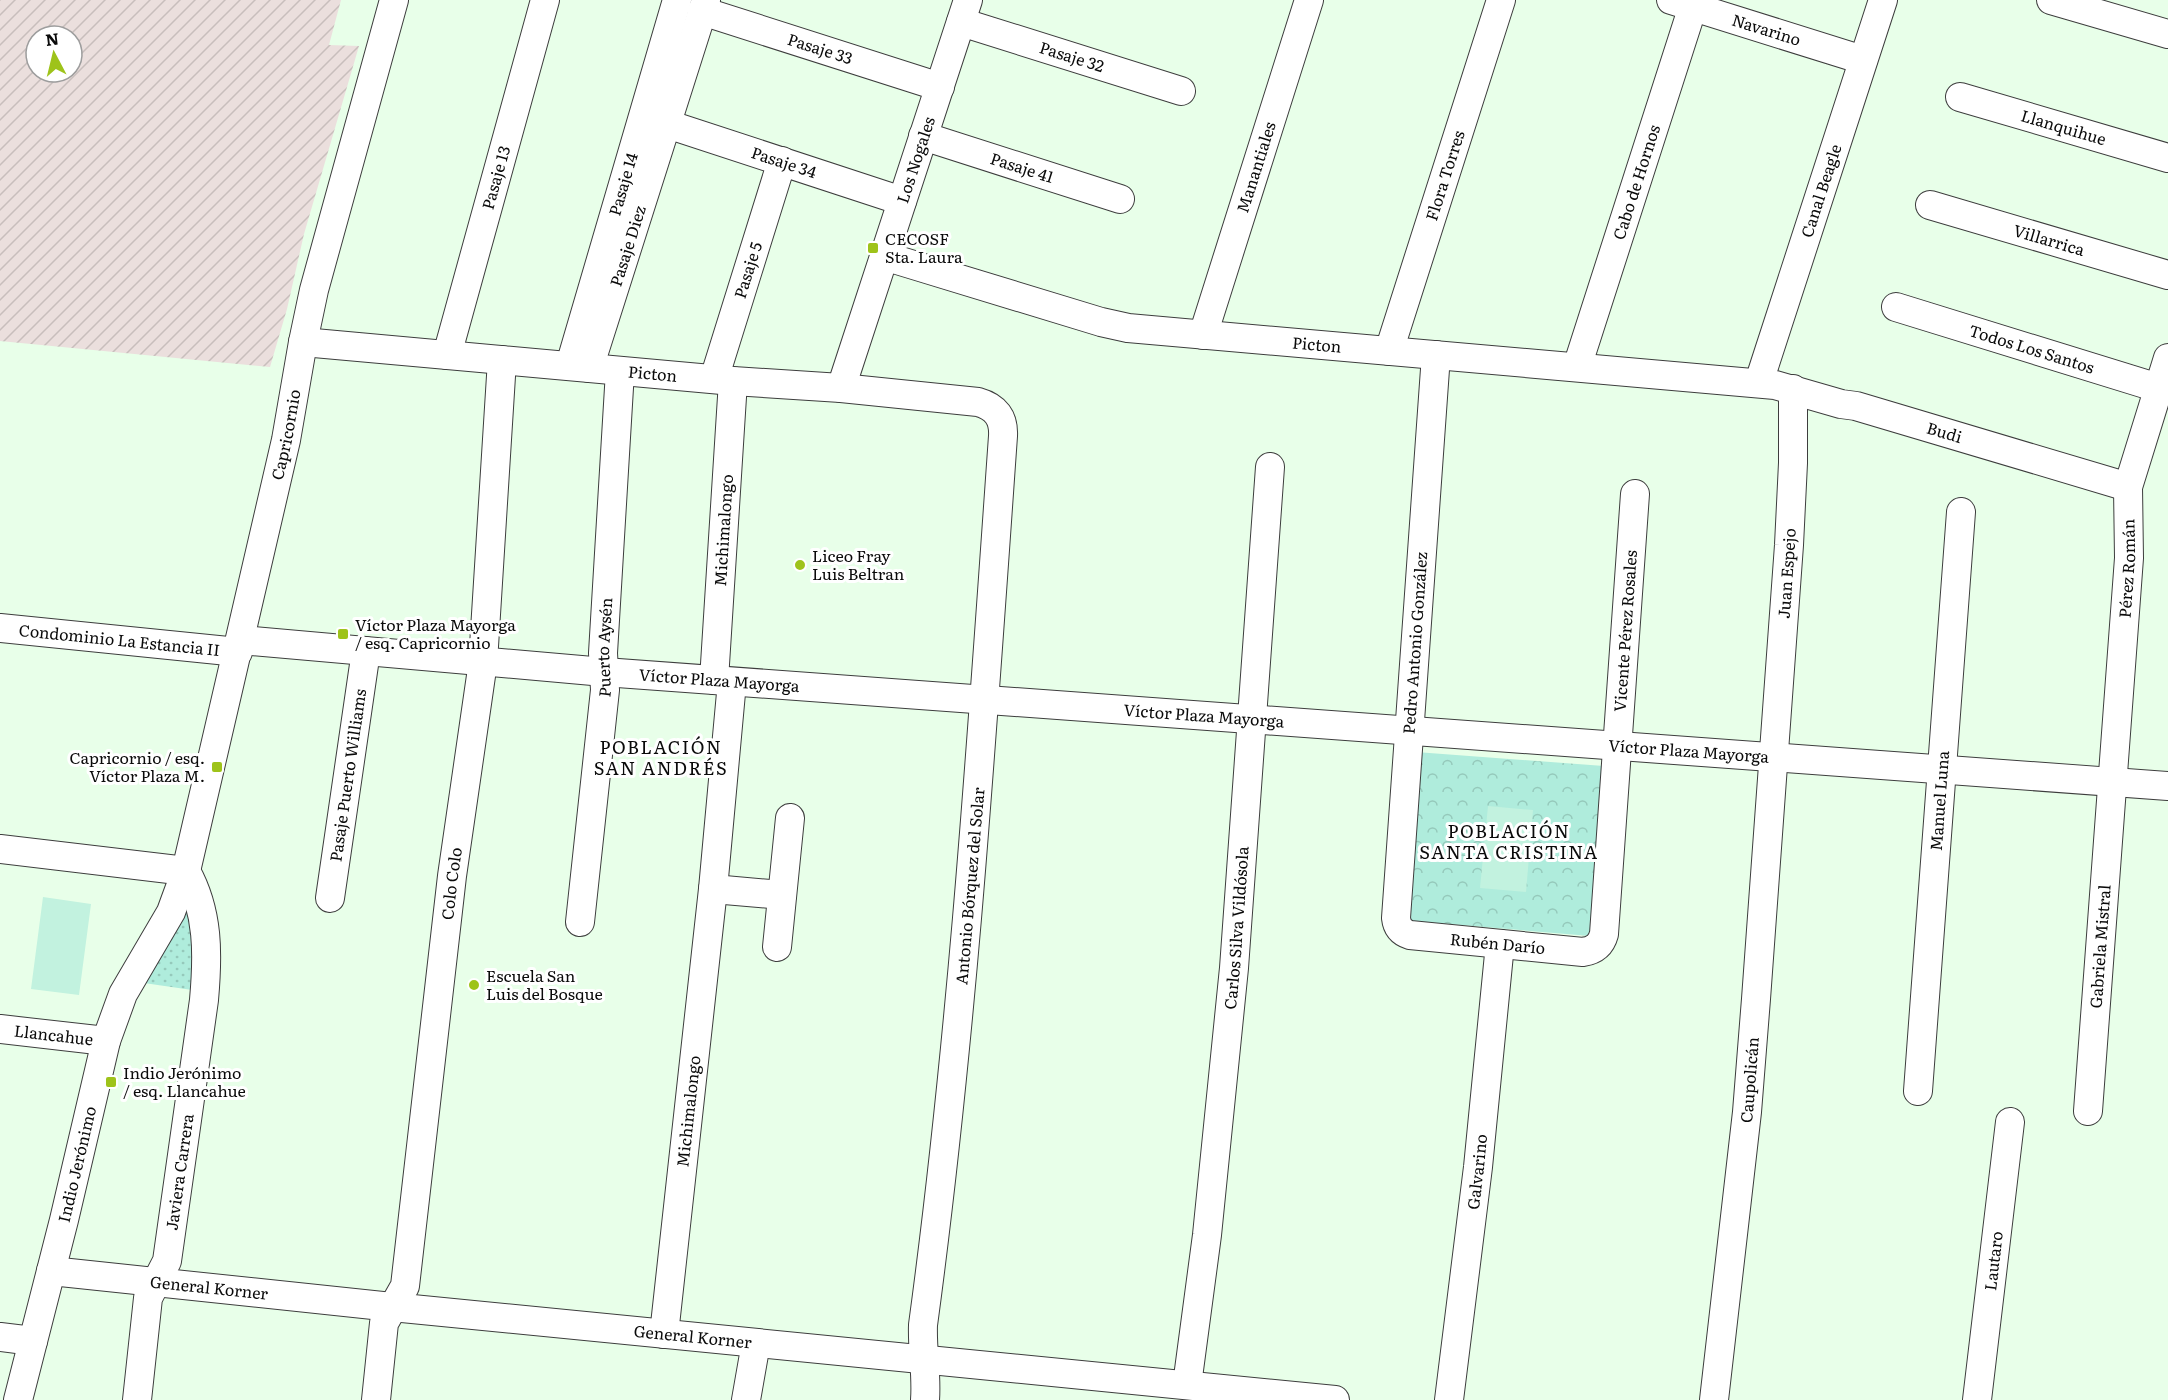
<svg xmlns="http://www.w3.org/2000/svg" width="2168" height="1400" font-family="Literata,serif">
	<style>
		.industrial { fill: url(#industrial-furrows); fill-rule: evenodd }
		.grass { fill: url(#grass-dots) }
		.park { fill: url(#park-crowns) }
		.pitch { fill: #c2f2df }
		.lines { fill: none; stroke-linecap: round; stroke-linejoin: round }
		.minor-casing { stroke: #3d3d3d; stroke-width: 30 }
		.minor { stroke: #fff; stroke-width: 28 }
		.poi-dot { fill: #9ec31a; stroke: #fff; stroke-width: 2 }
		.labels { text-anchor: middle; stroke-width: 6; stroke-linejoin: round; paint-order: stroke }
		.street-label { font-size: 16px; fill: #0a0a0a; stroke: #fff }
		.poi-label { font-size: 16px; fill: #0a0a0a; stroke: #fff; text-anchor: start }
		.neighbourhood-label { font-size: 18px; letter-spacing: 1.5px; fill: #0a0a0a; stroke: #fff }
	</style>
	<defs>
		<pattern id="industrial-furrows" width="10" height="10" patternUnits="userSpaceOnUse" patternTransform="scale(1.5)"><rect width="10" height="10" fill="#ebdfdd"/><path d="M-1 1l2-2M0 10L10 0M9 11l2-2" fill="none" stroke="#c8bebc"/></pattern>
		<pattern id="grass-dots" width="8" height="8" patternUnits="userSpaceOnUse" patternTransform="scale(1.5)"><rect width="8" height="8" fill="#afecdc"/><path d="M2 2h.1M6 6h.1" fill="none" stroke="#95c9bb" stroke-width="1.8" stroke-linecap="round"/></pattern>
		<pattern id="park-crowns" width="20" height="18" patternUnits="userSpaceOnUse" patternTransform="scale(1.5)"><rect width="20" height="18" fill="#afecdc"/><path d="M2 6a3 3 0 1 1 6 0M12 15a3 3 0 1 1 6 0" fill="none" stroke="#95c9bb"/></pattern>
	</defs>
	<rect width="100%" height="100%" fill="#e8ffe9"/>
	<path class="industrial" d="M0,0H341L329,45L359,46L304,234L287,309L270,367L0,341ZM36,36H72V72H36Z"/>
	<path class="grass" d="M182,909L197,917L199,991L144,983Z"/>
	<path class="park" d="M1416,752L1604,766L1590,936L1402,920Z"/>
	<path class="pitch" d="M1488,806L1533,810L1526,892L1480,888Z
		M43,897L91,904L79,995L31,989Z"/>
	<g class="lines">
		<g class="minor-casing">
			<g id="minor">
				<path id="s1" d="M1671,0L1863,60"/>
				<path d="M2051,0L2168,34"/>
				<path id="s2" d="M702,11L940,87"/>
				<path id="s3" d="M961,22L1181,91"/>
				<path id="s4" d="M1960,97L2168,158"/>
				<path id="s5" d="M667,124L902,201"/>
				<path id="s6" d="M923,136L1120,199"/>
				<path id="s7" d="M1930,205L2168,275"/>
				<path id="s8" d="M884,256L1101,322L1128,328L1775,385L1841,404L1856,406L2128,487"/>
				<path id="s9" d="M1896,307L2168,391"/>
				<path id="s10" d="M1203,335L1309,0"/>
				<path id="s11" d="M303,342L733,381L841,388L978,402C996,407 1004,418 1003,436C982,733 963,1030 923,1325C922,1350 927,1375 925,1400"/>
				<path id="s12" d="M1389,351L1501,0"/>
				<path id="s13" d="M447,355L545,0"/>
				<path id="s14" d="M573,355L677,0"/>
				<path id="s15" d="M1436,355L1396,918C1397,927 1401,932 1410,935L1583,952C1595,950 1601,945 1604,934L1635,494"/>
				<path id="s16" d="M1577,367L1695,0"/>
				<path id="s17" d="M589,368L706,0"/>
				<path id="s18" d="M714,379L782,161"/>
				<path id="s19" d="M1759,382L1883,0"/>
				<path id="s20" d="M841,388L968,0"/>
				<path id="s21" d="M0,628L238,652"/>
				<path id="s22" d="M241,640L604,672L2168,786"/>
				<path id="s23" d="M714,680L733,381"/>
				<path d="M0,849L186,871"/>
				<path d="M713,889L782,895"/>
				<path id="s24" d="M330,898L366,651"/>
				<path id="s25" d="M580,922L605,690L603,653L620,371"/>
				<path d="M777,947L790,818"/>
				<path id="s26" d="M0,1029L106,1041"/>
				<path id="s27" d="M1918,1091L1961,512"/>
				<path id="s28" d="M2088,1111L2129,558L2128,487L2168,358"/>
				<path id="s29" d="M51,1271L392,1307L1335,1400"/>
				<path id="s30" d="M664,1334L713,889L732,682"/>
				<path d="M0,1337L33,1341"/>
				<path id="s31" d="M1187,1385L1207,1235L1234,968L1270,467"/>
				<path id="s32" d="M18,1400L64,1220L106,1041L123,994L171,912L186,871L286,440L303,342L314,290L394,0"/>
				<path id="s33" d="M137,1400L148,1298L167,1261L204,1000C208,955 209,912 186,871"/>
				<path id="s34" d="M376,1400L384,1323L405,1286L452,876L483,662L502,360"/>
				<path d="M746,1400L756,1343"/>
				<path id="s35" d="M1449,1400L1478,1167L1500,944"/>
				<path id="s36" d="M1714,1400L1747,1112L1756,999L1789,545L1793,463V389"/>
				<path id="s37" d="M1977,1400L2010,1122"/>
			</g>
		</g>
		<use href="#minor" class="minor"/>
	</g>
	<g class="poi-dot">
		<rect x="867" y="242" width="12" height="12" rx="3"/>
		<circle cx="800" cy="565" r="6"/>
		<rect x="337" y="628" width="12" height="12" rx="3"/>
		<rect x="211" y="761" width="12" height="12" rx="3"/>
		<circle cx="474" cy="985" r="6"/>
		<rect x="105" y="1076" width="12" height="12" rx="3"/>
	</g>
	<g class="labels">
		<g class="street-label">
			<text dy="6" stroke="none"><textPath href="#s1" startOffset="100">Navarino</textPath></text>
			<text dy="6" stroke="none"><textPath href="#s2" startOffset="124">Pasaje 33</textPath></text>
			<text dy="6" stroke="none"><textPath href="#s3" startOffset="116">Pasaje 32</textPath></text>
			<text dy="6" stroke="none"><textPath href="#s4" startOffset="108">Llanquihue</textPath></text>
			<text dy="6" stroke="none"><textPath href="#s20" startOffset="240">Los Nogales</textPath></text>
			<text dy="6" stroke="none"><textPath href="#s5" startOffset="123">Pasaje 34</textPath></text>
			<text dy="6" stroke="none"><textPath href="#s10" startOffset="176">Manantiales</textPath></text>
			<text dy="6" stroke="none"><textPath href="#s6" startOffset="104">Pasaje 41</textPath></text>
			<text dy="6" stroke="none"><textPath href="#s12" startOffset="184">Flora Torres</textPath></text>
			<text dy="6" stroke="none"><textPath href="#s13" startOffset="184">Pasaje 13</textPath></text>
			<text dy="6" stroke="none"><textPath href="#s14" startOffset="178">Pasaje 14</textPath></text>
			<text dy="6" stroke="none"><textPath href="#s16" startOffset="194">Cabo de Hornos</textPath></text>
			<text dy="6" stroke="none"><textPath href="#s19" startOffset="201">Canal Beagle</textPath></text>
			<text dy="6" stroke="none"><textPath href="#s7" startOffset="124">Villarrica</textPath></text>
			<text dy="6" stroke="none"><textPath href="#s17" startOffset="128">Pasaje Diez</textPath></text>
			<text dy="6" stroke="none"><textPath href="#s18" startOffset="114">Pasaje 5</textPath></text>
			<text dy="6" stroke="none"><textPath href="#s8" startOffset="444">Picton</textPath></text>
			<text dy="6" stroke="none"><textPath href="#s9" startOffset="142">Todos Los Santos</textPath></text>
			<text dy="6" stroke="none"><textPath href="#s11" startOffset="351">Picton</textPath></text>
			<text dy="6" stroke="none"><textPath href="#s8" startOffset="1080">Budi</textPath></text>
			<text dy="6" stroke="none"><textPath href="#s32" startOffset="1006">Capricornio</textPath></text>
			<text dy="6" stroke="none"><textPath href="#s23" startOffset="150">Michimalongo</textPath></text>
			<text dy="6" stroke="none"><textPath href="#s28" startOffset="544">Pérez Román</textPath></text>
			<text dy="6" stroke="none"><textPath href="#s36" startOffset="830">Juan Espejo</textPath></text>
			<text dy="6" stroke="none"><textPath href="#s15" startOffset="1095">Vicente Pérez Rosales</textPath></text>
			<text dy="6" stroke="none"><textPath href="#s21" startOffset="120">Condominio La Estancia II</textPath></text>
			<text transform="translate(1415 643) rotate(-86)" y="6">Pedro Antonio González</text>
			<text dy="6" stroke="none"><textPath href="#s25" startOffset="276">Puerto Aysén</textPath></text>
			<text dy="6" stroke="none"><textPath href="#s22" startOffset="480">Víctor Plaza Mayorga</textPath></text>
			<text dy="6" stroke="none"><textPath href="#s22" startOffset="966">Víctor Plaza Mayorga</textPath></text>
			<text dy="6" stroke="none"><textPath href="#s22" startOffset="1452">Víctor Plaza Mayorga</textPath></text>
			<text dy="6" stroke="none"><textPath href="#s24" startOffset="124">Pasaje Puerto Williams</textPath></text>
			<text dy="6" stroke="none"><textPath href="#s27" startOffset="291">Manuel Luna</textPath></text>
			<text dy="6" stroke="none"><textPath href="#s34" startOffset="525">Colo Colo</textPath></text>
			<text transform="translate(970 886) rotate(-85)" y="6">Antonio Bórquez del Solar</text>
			<text dy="6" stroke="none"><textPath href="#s31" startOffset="460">Carlos Silva Vildósola</textPath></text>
			<text dy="6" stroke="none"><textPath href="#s15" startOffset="676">Rubén Darío</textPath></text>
			<text dy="6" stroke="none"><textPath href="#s28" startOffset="165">Gabriela Mistral</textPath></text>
			<text dy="6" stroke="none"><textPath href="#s26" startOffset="54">Llancahue</textPath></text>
			<text dy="6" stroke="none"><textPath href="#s36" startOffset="322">Caupolicán</textPath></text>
			<text dy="6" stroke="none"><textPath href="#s30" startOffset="224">Michimalongo</textPath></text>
			<text dy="6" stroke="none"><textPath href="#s32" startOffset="243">Indio Jerónimo</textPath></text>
			<text dy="6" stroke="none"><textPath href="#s33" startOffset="234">Javiera Carrera</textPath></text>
			<text dy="6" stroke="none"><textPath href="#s35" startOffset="230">Galvarino</textPath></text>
			<text dy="6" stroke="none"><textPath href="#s37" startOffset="140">Lautaro</textPath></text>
			<text dy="6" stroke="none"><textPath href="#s29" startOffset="159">General Korner</textPath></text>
			<text dy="6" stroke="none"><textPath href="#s29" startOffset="645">General Korner</textPath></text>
		</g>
		<g class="poi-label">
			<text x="885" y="245">CECOSF<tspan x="885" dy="18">Sta. Laura</tspan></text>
			<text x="812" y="562">Liceo Fray<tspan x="812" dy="18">Luis Beltran</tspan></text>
			<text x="355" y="631">Víctor Plaza Mayorga<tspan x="355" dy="18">/ esq. Capricornio</tspan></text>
			<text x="205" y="764" text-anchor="end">Capricornio / esq.<tspan x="205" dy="18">Víctor Plaza M.</tspan></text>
			<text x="486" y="982">Escuela San<tspan x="486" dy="18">Luis del Bosque</tspan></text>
			<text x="123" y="1079">Indio Jerónimo<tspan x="123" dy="18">/ esq. Llancahue</tspan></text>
		</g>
		<g class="neighbourhood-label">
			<text x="661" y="754">POBLACIÓN<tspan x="661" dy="21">SAN ANDRÉS</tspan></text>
			<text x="1509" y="838">POBLACIÓN<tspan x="1509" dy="21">SANTA CRISTINA</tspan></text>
		</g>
	</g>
	<g transform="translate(54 54) rotate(353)"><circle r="28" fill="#ffffff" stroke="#9d9d9d" stroke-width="1.5"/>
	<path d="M0-4.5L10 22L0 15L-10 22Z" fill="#9ec31a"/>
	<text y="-9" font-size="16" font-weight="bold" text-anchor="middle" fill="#0a0a0a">N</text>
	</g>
</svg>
